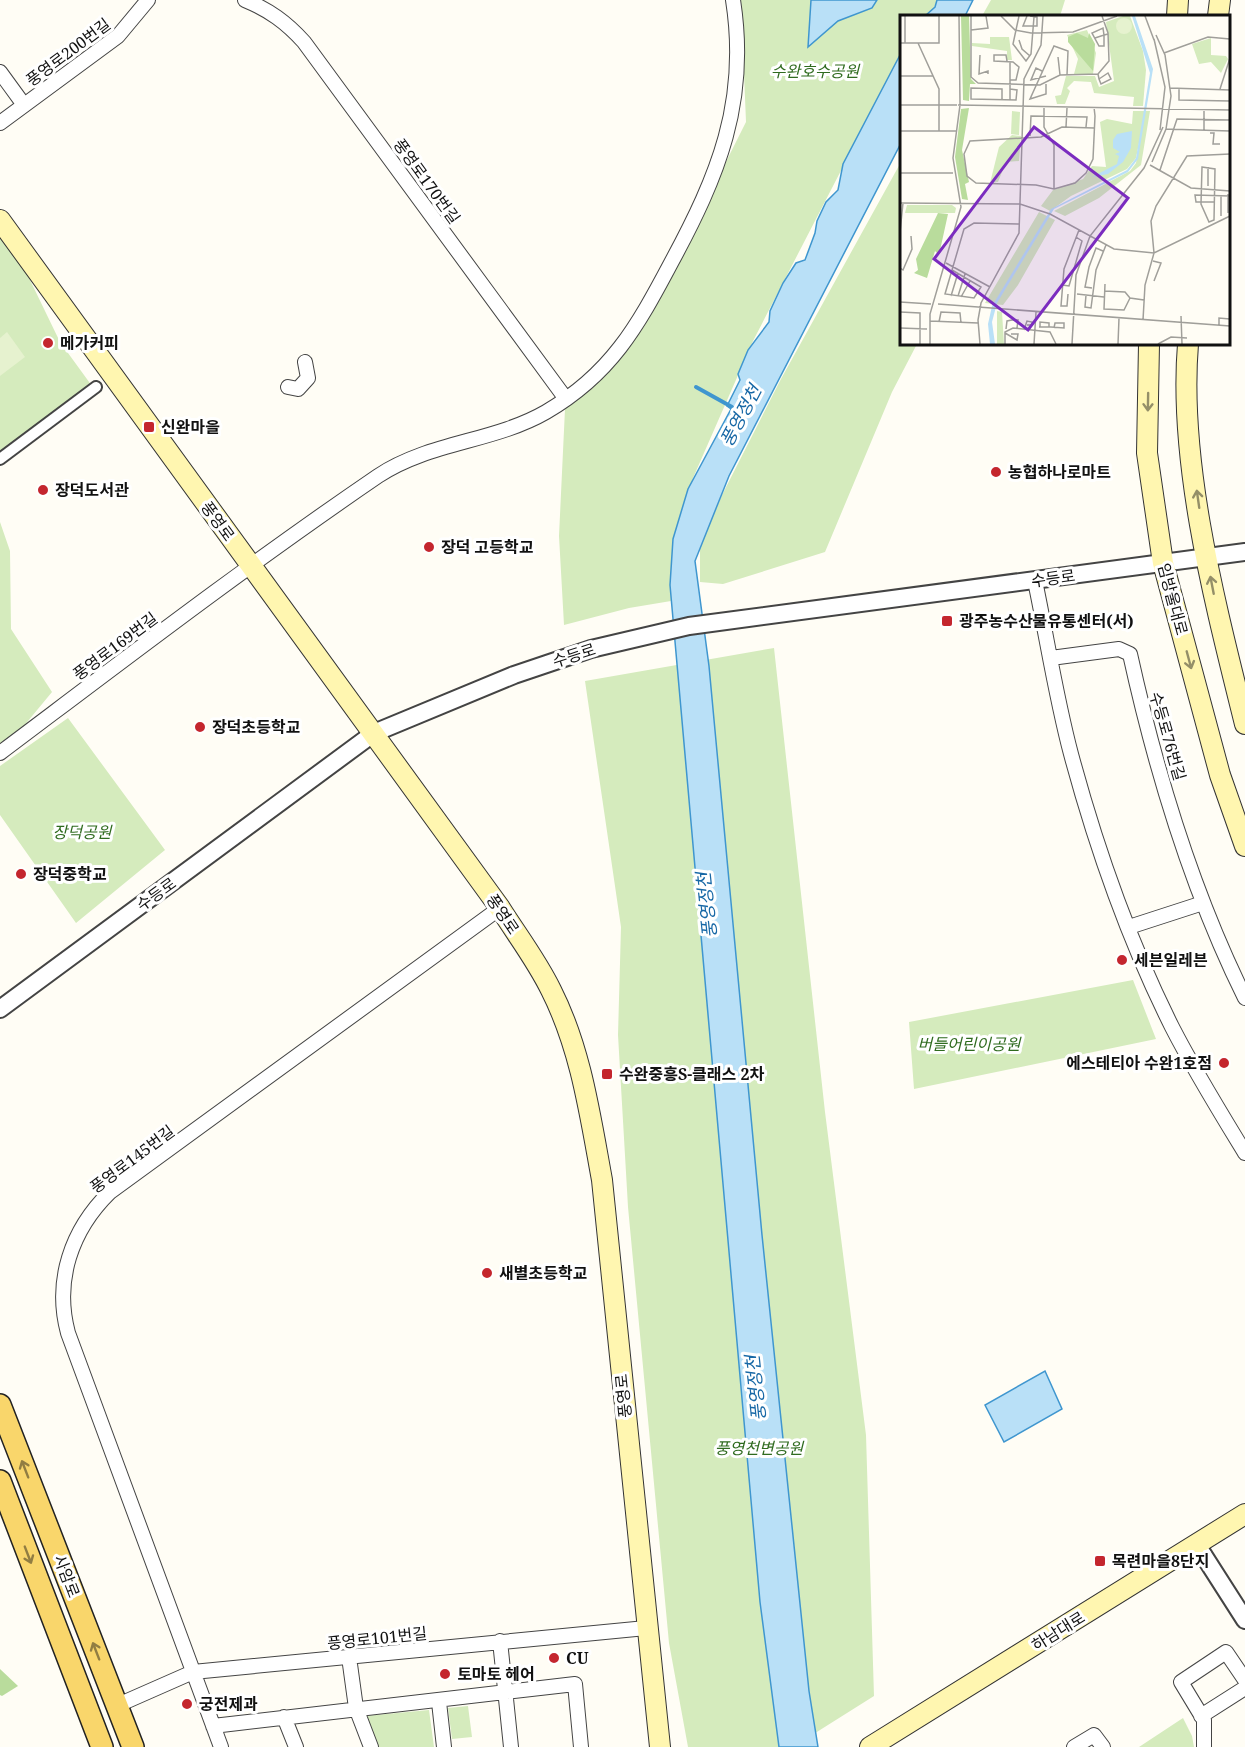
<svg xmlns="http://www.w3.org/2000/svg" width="1245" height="1747" font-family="'Noto Serif','Noto Sans KR',serif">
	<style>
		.green { fill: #d5ebbd }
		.forest { fill: #b9dc9c }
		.pitch { fill: #e6f2cf }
		.water { fill: #b9e0f7; stroke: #3f96cf; stroke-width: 1.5 }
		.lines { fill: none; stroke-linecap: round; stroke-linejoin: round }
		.stream { stroke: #3f96cf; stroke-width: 4 }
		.pedestrian-casing { stroke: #444; stroke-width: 14 }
		.minor-casing { stroke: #444; stroke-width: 16 }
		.tertiary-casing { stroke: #444; stroke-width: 20 }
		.secondary-casing { stroke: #333; stroke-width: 22 }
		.primary-casing { stroke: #222; stroke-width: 24 }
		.pedestrian { stroke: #fff; stroke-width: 10 }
		.minor { stroke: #fff; stroke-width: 14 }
		.tertiary { stroke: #fff; stroke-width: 16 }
		.secondary { stroke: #fff6b0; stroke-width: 20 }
		.primary { stroke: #f9d66b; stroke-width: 21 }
		.oneway { stroke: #948f68 }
		.oneway2 { stroke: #917d42 }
		.poi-dot { fill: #c4262e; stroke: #fff; stroke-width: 2 }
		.labels { text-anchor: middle; stroke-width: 6; stroke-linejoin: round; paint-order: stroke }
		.street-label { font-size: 16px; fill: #111; stroke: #fff }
		.park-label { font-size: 16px; font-style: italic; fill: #2f6b1f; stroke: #fff }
		.poi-label { font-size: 16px; font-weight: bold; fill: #111; stroke: #fff; text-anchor: start }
		.water-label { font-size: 18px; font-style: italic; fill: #1768a6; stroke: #fff }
		.inset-road { fill: none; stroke: #a09f9a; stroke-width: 1.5 }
		.view { fill: #7b2cbf; fill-opacity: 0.15; stroke: #7b2cbf; stroke-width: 3 }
		.inset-edge { fill: none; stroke: #111; stroke-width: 3 }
	</style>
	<rect width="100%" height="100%" fill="#fffdf5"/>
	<path class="green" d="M741,0H938L929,16H902L901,62L864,126L753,341L693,478L671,601L629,608L564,625L559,536L565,409L641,331L746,122Z
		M991,0H1065L1060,16H982Z
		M901,162L902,344H917L892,392L825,552L723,584L700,582V547L722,495L781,379Z
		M0,226L15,249L60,342L92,386L0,461Z
		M0,522L10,551L11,629L52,692L4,750H0Z
		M774,648L825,1112L866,1435L874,1696L793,1747H688L669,1643L628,1207L618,1035L621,927L585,681Z
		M68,718L165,850L76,923L0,815V766Z
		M1133,980L1156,1039L914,1089L909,1022Z
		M468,1706L472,1737L452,1739L448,1708Z
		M429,1710L434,1747H378L365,1716Z
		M1183,1718L1192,1736L1194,1747H1139Z"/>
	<path class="forest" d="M0,1669L18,1686L2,1696L0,1695Z"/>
	<path class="pitch" d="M7,332L25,357L0,376V338Z"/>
	<path class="water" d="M811,0H877L872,8L838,21L808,47Z
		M937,0H973L965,16H925L935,7Z
		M901,53V143L729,476L695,561L709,666L762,1235L809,1691L818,1747H779L760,1602L670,585L673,539L688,489L731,409L727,406L740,380L738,374L748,350L769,322L770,311L783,283L796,263L805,260L815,233L817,221L826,202L838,190L843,164Z
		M1045,1371L1062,1409L1004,1442L985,1405Z"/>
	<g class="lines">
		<path class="stream" d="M696,387L732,407"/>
		<g class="pedestrian-casing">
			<path id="pedestrian" d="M0,459L96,387"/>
		</g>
		<g class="minor-casing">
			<path id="minor" d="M245,0C269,10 286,22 304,42L566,399
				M0,72L24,105
				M0,123L118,36L148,0
				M288,387L298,389L308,378L305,362
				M1035,581C1047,638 1056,698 1071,754C1096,847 1129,941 1172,1027C1194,1070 1220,1112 1245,1153
				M1051,658L1119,649L1130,654C1156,772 1191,889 1245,998
				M0,753C125,659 249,564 378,476C429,442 494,442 546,412C611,374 637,327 671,263C718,176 749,102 733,0
				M1129,927L1203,903
				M500,1641L511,1747
				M349,1657L356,1708L371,1747
				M439,1702L444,1747
				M118,1705L193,1672L646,1628
				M1201,1716L1245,1688
				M284,1717L296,1747
				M213,1726L575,1684L581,1747
				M221,1747L68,1333C54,1281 71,1230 110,1192L500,908
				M1074,1747L1094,1735L1103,1747
				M1204,1747V1720L1181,1682L1226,1652L1245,1680"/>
		</g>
		<g class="tertiary-casing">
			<path id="tertiary" d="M0,1009L374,733L514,675L591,649L689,626L1245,552
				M1197,1545L1245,1620"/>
		</g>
		<g class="secondary-casing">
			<path id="secondary" d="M1177,16L1178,0
				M1218,16L1220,0
				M0,220L500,908C517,935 537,961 551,990C581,1049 590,1115 602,1180L660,1747
				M1149,344L1147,453L1163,563L1220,775L1245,846
				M1188,344C1178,464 1216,607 1245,724
				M870,1747L1245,1514"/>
		</g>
		<g class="primary-casing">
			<path id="primary" d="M0,1405L133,1747
				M0,1481L102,1747"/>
		</g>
		<use href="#pedestrian" class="pedestrian"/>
		<use href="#minor" class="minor"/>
		<use href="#tertiary" class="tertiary"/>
		<use href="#secondary" class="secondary"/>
		<use href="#primary" class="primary"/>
	</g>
	<defs><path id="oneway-shaft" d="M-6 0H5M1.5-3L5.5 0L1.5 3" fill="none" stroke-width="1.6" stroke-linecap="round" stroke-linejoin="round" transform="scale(1.5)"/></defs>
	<g class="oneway">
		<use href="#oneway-shaft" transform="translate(1148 402) rotate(91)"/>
		<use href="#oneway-shaft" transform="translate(1198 499) rotate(-98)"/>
		<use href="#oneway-shaft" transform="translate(1212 585) rotate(-101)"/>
		<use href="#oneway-shaft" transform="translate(1189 660) rotate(75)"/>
	</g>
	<g class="oneway2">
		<use href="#oneway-shaft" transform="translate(25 1469) rotate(-111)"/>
		<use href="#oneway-shaft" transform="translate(28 1555) rotate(69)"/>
		<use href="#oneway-shaft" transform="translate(96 1651) rotate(-111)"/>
	</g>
	<g class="poi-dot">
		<circle cx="48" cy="343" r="6"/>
		<rect x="143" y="421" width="12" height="12" rx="3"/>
		<circle cx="996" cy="472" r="6"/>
		<circle cx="43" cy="490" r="6"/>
		<circle cx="429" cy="547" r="6"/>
		<rect x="941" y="615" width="12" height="12" rx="3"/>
		<circle cx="200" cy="727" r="6"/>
		<circle cx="21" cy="874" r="6"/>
		<circle cx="1122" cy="960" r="6"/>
		<circle cx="1224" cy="1063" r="6"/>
		<rect x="601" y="1068" width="12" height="12" rx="3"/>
		<circle cx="487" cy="1273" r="6"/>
		<rect x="1094" y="1555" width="12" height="12" rx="3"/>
		<circle cx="554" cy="1658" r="6"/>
		<circle cx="445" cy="1674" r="6"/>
		<circle cx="187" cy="1704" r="6"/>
	</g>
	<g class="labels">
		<g class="street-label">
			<text transform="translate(68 52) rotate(-37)" y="6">풍영로200번길</text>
			<text transform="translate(427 181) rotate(54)" y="6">풍영로170번길</text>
			<text transform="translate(218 521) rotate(54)" y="6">풍영로</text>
			<text transform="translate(1053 578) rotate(-8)" y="6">수등로</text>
			<text transform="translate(1173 599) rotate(75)" y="6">임방울대로</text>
			<text transform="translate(115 646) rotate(-37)" y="6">풍영로169번길</text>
			<text transform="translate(574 655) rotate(-18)" y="6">수등로</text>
			<text transform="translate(1168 736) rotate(74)" y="6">수등로76번길</text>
			<text transform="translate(156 894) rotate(-36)" y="6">수등로</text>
			<text transform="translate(503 914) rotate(56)" y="6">풍영로</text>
			<text transform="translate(132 1159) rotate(-37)" y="6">풍영로145번길</text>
			<text transform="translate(623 1396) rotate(-96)" y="6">풍영로</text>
			<text transform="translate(67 1576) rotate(69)" y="6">사암로</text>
			<text transform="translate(1058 1631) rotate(-32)" y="6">하남대로</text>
			<text transform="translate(377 1638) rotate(-6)" y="6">풍영로101번길</text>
		</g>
		<g class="park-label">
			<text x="815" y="77">수완호수공원</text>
			<text x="82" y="838">장덕공원</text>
			<text x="969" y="1050">버들어린이공원</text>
			<text x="759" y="1454">풍영천변공원</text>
		</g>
		<g class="poi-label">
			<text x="60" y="349">메가커피</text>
			<text x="161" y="433">신완마을</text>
			<text x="1008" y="478">농협하나로마트</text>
			<text x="55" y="496">장덕도서관</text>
			<text x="441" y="553">장덕 고등학교</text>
			<text x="959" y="627">광주농수산물유통센터(서)</text>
			<text x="212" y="733">장덕초등학교</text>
			<text x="33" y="880">장덕중학교</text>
			<text x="1134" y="966">세븐일레븐</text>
			<text x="1212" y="1069" text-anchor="end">에스테티아 수완1호점</text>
			<text x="619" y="1080">수완중흥S-클래스 2차</text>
			<text x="499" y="1279">새별초등학교</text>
			<text x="1112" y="1567">목련마을8단지</text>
			<text x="566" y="1664">CU</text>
			<text x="457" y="1680">토마토 헤어</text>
			<text x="199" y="1710">궁전제과</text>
		</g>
		<g class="water-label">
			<text transform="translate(741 416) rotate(-62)" y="6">풍영정천</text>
			<text transform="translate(707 905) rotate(-96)" y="6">풍영정천</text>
			<text transform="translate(756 1388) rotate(-96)" y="6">풍영정천</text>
		</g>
	</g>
	<g transform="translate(900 15)">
		<rect width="330" height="330" fill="#fffdf5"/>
		<path d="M223,1H230L243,36L246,55L243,91H233L234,82L194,78L191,67L174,66L167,73L170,76L165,89H157L155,81L161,80L166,61H195L199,72L214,66L206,7ZM187,15L196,38L193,59H174L178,44L167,20ZM90,22H109L112,45H107V36L72,31V28L90,29ZM311,23V40L326,41L328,44L321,58L311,47L299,49L292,29ZM112,96L120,97L119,120L111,119ZM233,96H250L241,150L199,183L165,201L154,196L230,156L236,148L240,123L236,143L227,154L171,181L150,196L141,191L153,175L183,164L192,151L206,152L200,107L207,104L232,109ZM112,120L121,121L119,146L106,147L98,167L90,168L99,132ZM7,190H52L56,193L55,198H5ZM139,197L155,205L118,270L103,290L85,288ZM97,296L102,297L104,329H97Z" fill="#d5ebbd"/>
		<path d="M61,1H69L71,64L76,69H70L69,86L63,85ZM177,18L188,23L189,18L195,29L193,56L168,27V22ZM69,93L62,135L69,167L65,169L68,185L62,184L55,142L61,94ZM38,198L48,199L39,240L35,236L27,263L14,258L18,255L16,244Z" fill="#b9dc9c"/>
		<path d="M216 11a8 8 0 1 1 16 0a8 8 0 1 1-16 0Z" fill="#e6f2cf"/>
		<path d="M232,1H235L253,54L238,144L228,157L154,194L97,288L92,307L95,329H90L88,309L92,291L151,194L227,155L236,143L250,58ZM232,116L231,133L223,147L208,159L192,162L217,149L219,141L215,139L220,137L213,133V125L217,119Z" fill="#b9e0f7"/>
		<path class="inset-road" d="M5,1V28M71,1V62L78,68M101,1L115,15L131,18L173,17L217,1M119,1L113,29L126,46L131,39L134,2M127,1L123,11H137V2L130,1M245,1L254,25M71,15L88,13L86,1M195,23L204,20V31H199L192,18L203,13L204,20L208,19M254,24L265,72L260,115M119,25L122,34L130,41M0,28H39V1M18,28L39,74V116M264,38L308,22L330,24M80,40L79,59L88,56V59M158,42L160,60M107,46L106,40H94V46L113,47L119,52L116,65H110M142,56L136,53L131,65L146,61M198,59L199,64L201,69L211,64L208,58L199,64M0,61H33M78,68L140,70L160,60L198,59L209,46L208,18L202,1M146,69V79L130,84L154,31L168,36L167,60M270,73L330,75M279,73V85L330,86M320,74L330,43M102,85V74L71,73V84L116,85L117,75L110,74M110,85V47M0,90H57M58,90L330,95M144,93V112L154,130V174M166,112L167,93M194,113L162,112L141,122L70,126L64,139L67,161L76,168L136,170L154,174L175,168L186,158L193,144L195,101L194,92M266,114L330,116M304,115V96M0,116H56M310,118H314L313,129H320M130,121L131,101L187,102L186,112M252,147L266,114L271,81L265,40L256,20M250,150L291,173L330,176M302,152L315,154L314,205L309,207L301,189ZM260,155L277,104L330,105M0,158H53M308,171V152M314,187H296L295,180L330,181M0,188L120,189L150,199L214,234L254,238L330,201M328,198V179M321,201V181M0,217L3,188M253,246L261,248L254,266M46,248L90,272M0,253L3,255L12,234L11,221M52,255L81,272L74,283L45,279L52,255L64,214L74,208L120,209M205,269L204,294L224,295L230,283M162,270L169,271L182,226L176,222M192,273L185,272L189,252L196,233L203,236M204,276L225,277L230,283L244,285M168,279L167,291H161L164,254L179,215M177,279L204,282M186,280L185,292L191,293L196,255L206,230M51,281L58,258M58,281L65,259M61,282L70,266M0,287L31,289M38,289L330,311M0,297L20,298V329M281,301L282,329M243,305L245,270L254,238L251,206L256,191L287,141L330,139M30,306L78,308M39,307L41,297L60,298L61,308M319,310V303L330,304M139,312H151L164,313V308H155L154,313M140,312V307L149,308V312M0,313L27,314M106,314L107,306L112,305H118L117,313M124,315L127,306L132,307V310H127M105,318L117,325L118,319H111M30,329V299L61,192L53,143L60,90L59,1M80,329L78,305L81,288L119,218L124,64L141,30L143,1M105,329V317L113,313L150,317L156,329M134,329L136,297M172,329L176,260L190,221L244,153L263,112M218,329L219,303M258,329L271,322L287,323"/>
		<path class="view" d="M134,112L228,183L128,315L34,244Z"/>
		<rect width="330" height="330" class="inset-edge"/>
	</g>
</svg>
